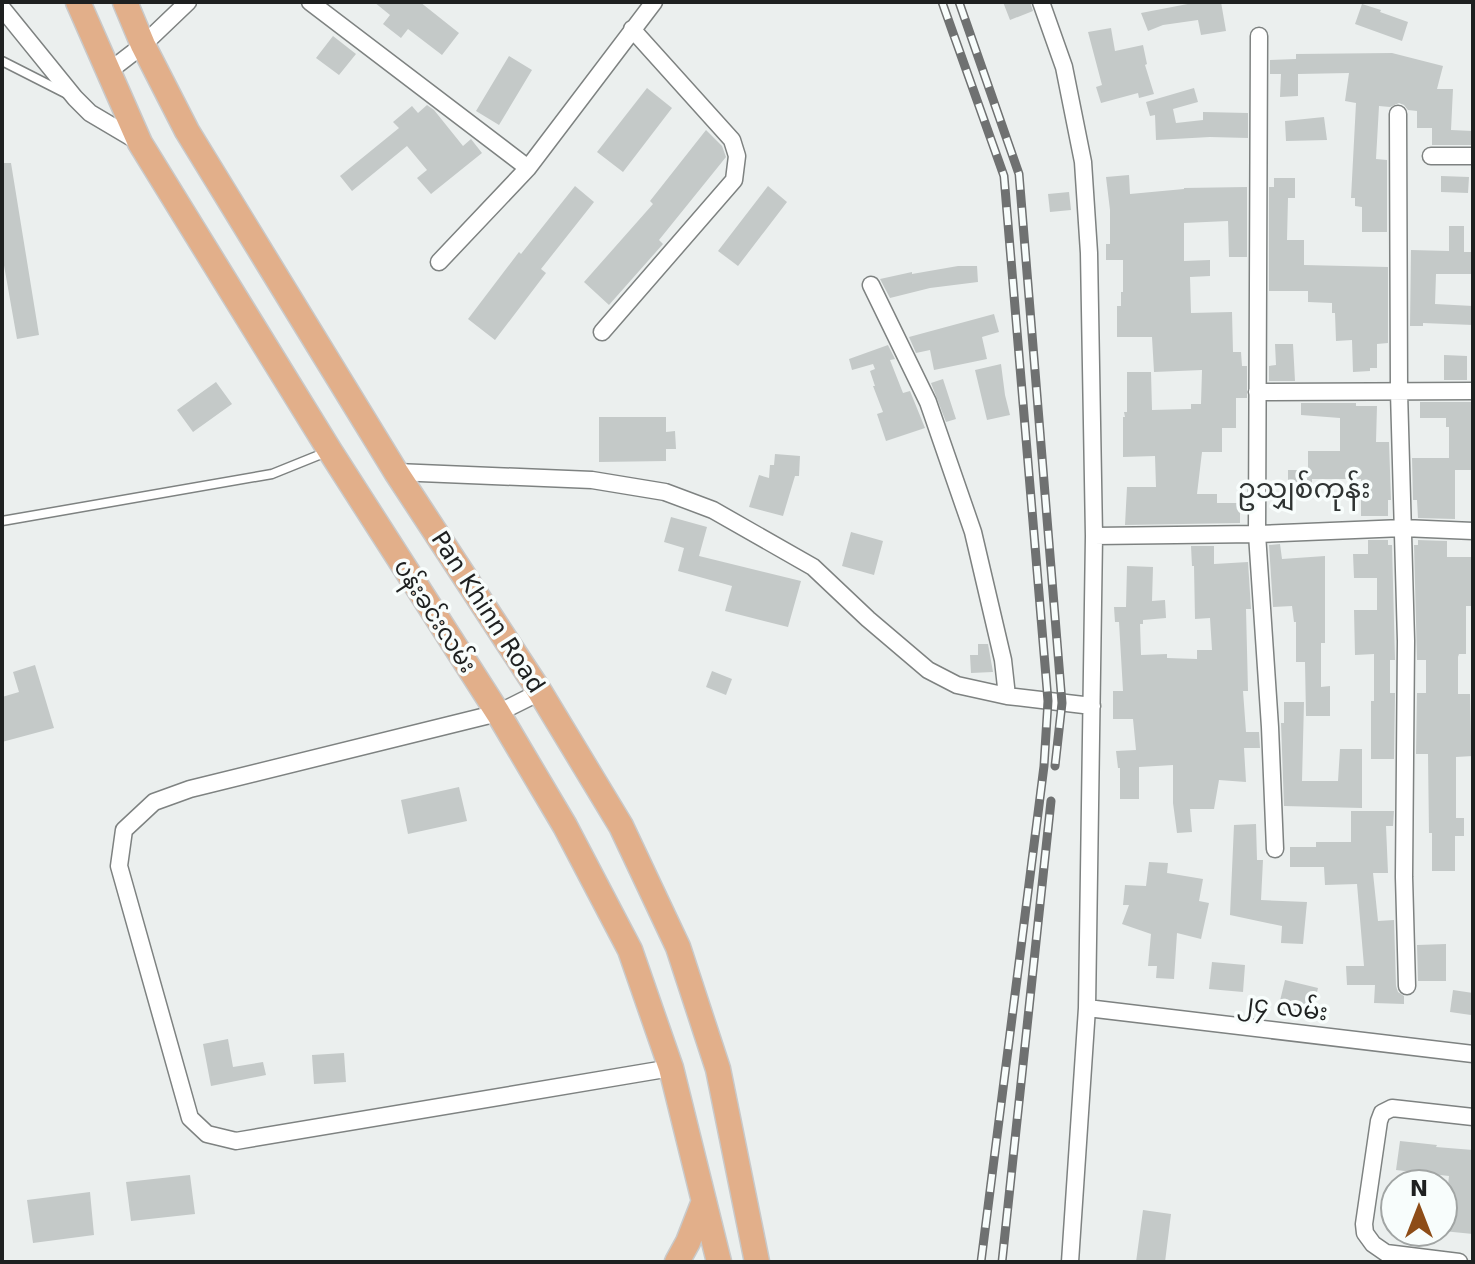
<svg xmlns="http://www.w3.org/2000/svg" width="1475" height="1264" font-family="'DejaVu Sans','Noto Sans Myanmar',sans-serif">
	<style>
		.building { fill: #c4c9c8 }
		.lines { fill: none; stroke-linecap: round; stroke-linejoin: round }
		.lane-casing { stroke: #7e8281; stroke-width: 11 }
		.street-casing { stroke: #7e8281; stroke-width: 19 }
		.primary-casing { stroke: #c9c9c9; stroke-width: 27 }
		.lane { stroke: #fff; stroke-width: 8 }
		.street { stroke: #fff; stroke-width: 16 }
		.primary { stroke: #e2af8a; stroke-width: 24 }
		.rail-casing { stroke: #6f7171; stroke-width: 9 }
		.rail { stroke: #f8fdfc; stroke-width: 6; stroke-dasharray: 18; stroke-linecap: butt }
		.labels { text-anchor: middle; stroke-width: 7; stroke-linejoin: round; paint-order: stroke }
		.street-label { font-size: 24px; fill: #1e2020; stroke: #f8fdfc }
		.quarter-label { font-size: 28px; fill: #2f3332; stroke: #f8fdfc }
	</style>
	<rect width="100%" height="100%" fill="#ebefee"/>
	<path class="building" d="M374,2H420L459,33L442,55L408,29L401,38L383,24L390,15Z
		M1003,2H1030L1033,11L1010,20Z
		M1198,2H1221L1226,31L1201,35L1198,20L1163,25L1148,31L1141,13Z
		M1362,4L1381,10L1380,12L1408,22L1402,41L1355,24Z
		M1111,28L1115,51L1143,45L1147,64L1145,65L1154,94L1139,98L1138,93L1101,103L1096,87L1102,85L1088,32Z
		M333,36L356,54L339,75L316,58Z
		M1392,53L1443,66L1437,89H1453L1451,130L1473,131V145H1432V128H1417V111L1408,110L1404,105L1399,103L1390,107L1379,106L1376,159L1387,160V232H1362V207L1355,206V198H1351L1356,103L1345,101L1349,73L1298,74V96L1280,97L1281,74H1270V60L1296,59V54Z
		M509,56L532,70L499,125L476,111Z
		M647,88L672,108L623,172L597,152Z
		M1194,88L1198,102L1173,109L1176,123L1203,120V112L1248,113V138L1210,137L1156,140L1155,115L1150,116L1146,102Z
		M427,105L434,110L463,146L471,139L482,153L431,194L417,178L427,170L407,146L352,191L340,176L399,128L393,122L412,106L418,113Z
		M1324,117L1327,140L1286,141L1285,121Z
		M706,130L722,146L726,157L659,240L663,244L609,305L584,282L653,204L650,201Z
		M2,163H11L39,335L17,339L2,254Z
		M1129,175L1130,194L1184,189V188L1247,187V257H1229L1228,221L1184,223V261L1210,260V276L1190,277L1191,313L1232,312L1233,352H1241L1242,366H1247V398H1236V428H1222V452H1202L1197,494H1217V503H1240V523L1125,525L1127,487H1156L1155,456L1123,457V417H1125L1124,412H1127V372H1151L1152,410L1191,409V404H1201L1202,370L1154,372L1152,337H1117V306H1121V292H1123V260H1106V244H1110V210L1106,177Z
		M1441,176L1469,177L1468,193L1441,192Z
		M1274,178H1295V198H1288L1287,240H1304V265L1388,267V343L1377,344V368H1370V371L1353,372L1352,340L1336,341L1335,313H1332V303L1308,302V291H1269V187H1274Z
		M575,186L594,202L541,269L546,273L495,340L468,319L519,252L521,254Z
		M768,186L787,202L738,266L718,251Z
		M1069,192L1071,210L1050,212L1048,194Z
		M1449,226H1464V252H1471V274H1436L1435,304L1473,306V325L1423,323V326H1410L1411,250L1449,251Z
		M958,266H977L978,282L930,288L890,298L880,279L912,272V274Z
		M994,314L999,332L982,337L987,359L934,370L930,350L916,353L909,337Z
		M1275,344H1293L1295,381H1269V366L1276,365Z
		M888,345L895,359L890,360L903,393L910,391L925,428L886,441L877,414L883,412L873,386H875L870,371L875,369L873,364L852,370L849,359Z
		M1444,355L1467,356V380H1444Z
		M1001,364L1005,395L1010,415L987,420L975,370Z
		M943,379L956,419L946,422L931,383Z
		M216,382L232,404L193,432L177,410Z
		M1420,402H1473V470H1455V519L1418,518L1417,500H1413L1412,458H1449V427H1446V418H1420Z
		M1301,403H1356V406H1377L1376,442H1389L1391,500H1388V516H1361V479H1312V491H1288V470H1308V451H1340V418L1301,415Z
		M599,417H666V432L675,431L676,449H666V461L599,462Z
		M775,454L800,456L799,476H795L783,516L749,507L759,475L769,478L770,465H774Z
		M671,517L707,527L699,556L801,581L788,627L725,611L732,586L678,571L684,548L664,542Z
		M851,532L883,541L874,575L842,566Z
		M1368,540H1388V545H1392L1395,660H1390V693H1395L1394,759H1371V701H1374V654L1355,655L1354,610H1377V578H1354L1353,554H1368Z
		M1418,540L1447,541V557H1473V606H1466V654H1459L1458,657V694H1470L1471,737H1473V756L1456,757V818H1464V836H1455V871H1432V833H1429L1428,754H1416L1417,693H1426V660H1417L1414,545H1418Z
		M1280,544L1282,559L1325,556V643H1321V687L1330,686V716H1306L1305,662H1296V622H1294L1292,606L1273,607L1269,545Z
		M1191,546H1214V564L1248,562L1251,609H1246L1248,691H1243L1246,732H1259L1260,748H1244L1246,782L1219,780L1214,809H1190L1192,832L1177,833L1173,803V765L1139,767V799H1120V768H1118L1116,751L1136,750L1133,719H1113V691H1123L1119,622H1115L1114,607H1126L1127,566L1153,567L1152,601L1165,600L1166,618L1143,620V624H1140L1141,655L1167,654V658L1197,659V650H1212L1210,618L1195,619L1194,566H1192Z
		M978,644H988L993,672L971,673L970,655H978Z
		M35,665L54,728L2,742V697L19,692L13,672Z
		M712,671L732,679L726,695L706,687Z
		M1284,702H1304L1302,781H1338L1340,749H1362V808L1284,806L1281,723H1284Z
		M459,787L467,821L408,834L401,800Z
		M1351,811H1394L1393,826H1386L1388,873H1373L1378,921L1394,920L1396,986L1398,992L1404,996V1004L1374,1003L1375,985H1347L1346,966H1364L1357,884L1325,885L1324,867H1290V847H1316V842H1351Z
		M1256,824L1257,860H1263L1261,900L1307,902L1303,944L1281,943L1282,926L1230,915L1234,825Z
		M1149,862L1168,863L1167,873L1203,879L1199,901L1209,903L1201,939L1177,933L1174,979L1156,978L1157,966H1148L1151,934L1122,924L1129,905H1123L1125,885L1146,886Z
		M1446,944V981H1418L1417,945Z
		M1212,962L1245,965L1243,992L1209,989Z
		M1285,980L1318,988L1311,1017L1278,1009Z
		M1453,990L1473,993L1471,1015L1450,1012Z
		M228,1039L233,1067L263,1062L266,1075L211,1086L203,1044Z
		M344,1053L346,1082L314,1084L312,1055Z
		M1400,1141L1437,1145L1436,1147L1473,1150V1234L1443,1231L1449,1176L1396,1170Z
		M190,1175L195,1214L131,1221L126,1182Z
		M90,1192L94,1235L33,1243L27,1200Z
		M1143,1210L1171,1214L1165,1262H1136Z"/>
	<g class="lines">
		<g class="lane-casing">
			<path id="lane" d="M2,61L67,94
				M2,521L272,474L329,451"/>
		</g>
		<g class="street-casing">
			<path id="street" d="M310,2L528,168
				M1041,2L1064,67L1083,162L1089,253L1094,536L1087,1008L1070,1262
				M2,8L75,98L90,113L139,142
				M1259,36L1257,534L1270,727L1275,849
				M108,72L143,45L188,2
				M1398,114L1399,392L1406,641L1404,877L1407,986
				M1431,156H1473
				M439,262L528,168L654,2
				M871,285L928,402L973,532L1003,660L1007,696
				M602,332L734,180L737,156L732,140L632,29
				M1257,392L1473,391
				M396,472L592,480L665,492L713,510L813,567L868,619L928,670L957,685L1007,696L1092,706
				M1094,536L1257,534L1403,528L1473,531
				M540,692L498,713L190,789L154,802L124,830L119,866L190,1118L207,1134L236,1141L671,1068
				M1087,1008L1473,1054
				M1459,1262L1386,1253L1373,1244L1365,1233L1364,1224L1379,1121L1382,1113L1392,1108L1473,1117"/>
		</g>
		<g class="primary-casing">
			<path id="primary" d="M78,2L140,143L330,451L498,713L565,826L630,950L671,1068L719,1262
				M125,2L143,45L187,131L396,472L540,692L621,826L678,947L718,1069L757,1262
				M677,1262L688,1242L704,1201"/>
		</g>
		<use href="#lane" class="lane"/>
		<use href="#street" class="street"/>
		<use href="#primary" class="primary"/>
		<g class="rail-casing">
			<path id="rail" d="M942,2L1004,176L1048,701L1044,766L981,1262
				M959,2L1019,174L1062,703L1055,766
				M1002,1262L1051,801"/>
		</g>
		<use href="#rail" class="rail"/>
	</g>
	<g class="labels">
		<g class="street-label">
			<text transform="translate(488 612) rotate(57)" y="8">Pan Khinn Road</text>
			<text transform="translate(435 616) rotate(57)" y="8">ပန်းခင်းလမ်း</text>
			<text transform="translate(1283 1007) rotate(7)" y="8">၂၄ လမ်း</text>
		</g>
		<g class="quarter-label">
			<text x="1304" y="498">ဥသျှစ်ကုန်း</text>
		</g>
	</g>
	<rect width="1475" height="1264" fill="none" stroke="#1e2020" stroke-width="8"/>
	<g transform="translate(1419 1208)"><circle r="38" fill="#f8fdfc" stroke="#a1a5a4" stroke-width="2"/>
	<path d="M0-6L14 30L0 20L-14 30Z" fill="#8d4c17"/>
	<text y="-12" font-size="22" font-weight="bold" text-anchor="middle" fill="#1e2020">N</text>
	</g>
</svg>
